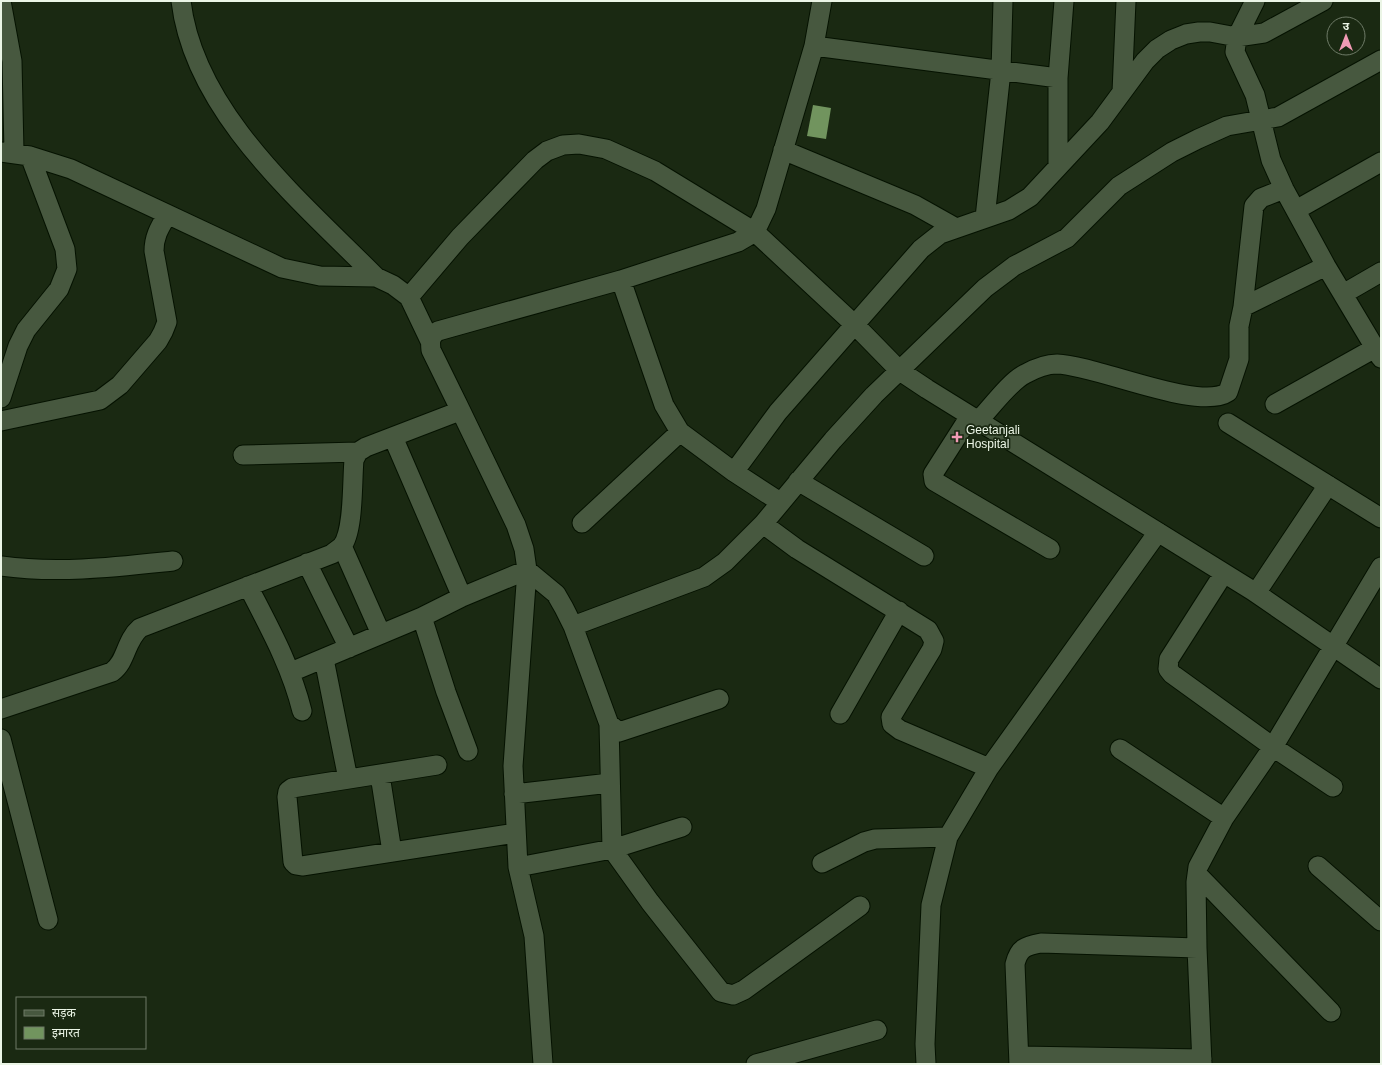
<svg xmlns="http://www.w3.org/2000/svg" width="1382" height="1065" font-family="Arial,'Noto Sans Devanagari',sans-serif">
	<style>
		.building { fill: #71945e }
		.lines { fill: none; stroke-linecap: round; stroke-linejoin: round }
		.minor-casing { stroke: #051200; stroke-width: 21 }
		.minor { stroke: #47583f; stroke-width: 19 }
		.poi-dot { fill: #f19ab4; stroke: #1a2912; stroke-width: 1.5 }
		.labels { text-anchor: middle; stroke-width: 3.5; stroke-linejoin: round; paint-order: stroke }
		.poi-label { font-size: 12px; fill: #ebf5e6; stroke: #1a2912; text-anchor: start }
	</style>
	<rect width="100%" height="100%" fill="#1a2912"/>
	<path class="building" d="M813,105L831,108L826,139L807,136Z"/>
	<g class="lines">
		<g class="minor-casing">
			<path id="minor" d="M1,1L12,61L14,152
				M181,1C194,113 301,201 376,277
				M1255,1L1237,37L1235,52L1255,95L1271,160L1284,189L1326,266L1381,358
				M814,46L1058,78
				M1122,92L1126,1
				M783,150L915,205L956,228
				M1,152L30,156L71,169L282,268L320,276L376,277L393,285L409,297L430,341
				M1058,166V78L1064,1
				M1296,210L1381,162
				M985,218L1001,71L1003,1
				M621,280L664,405L680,432L734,472L780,502
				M1343,294L1381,272
				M409,297L460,237L535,160L547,151L563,145L579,144L606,149L655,171L755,232L855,325L900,371L927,389L1253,591L1381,679
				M1243,307L1326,266
				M1,398L18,346L26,330L59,289L67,269L65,249L30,156
				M1275,404L1375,348
				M458,405L516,525L524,549L527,570L513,766L518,867L534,936L543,1064
				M970,416L933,474L934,481L1050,549
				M1,421L100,400L120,385L158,341L163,332L167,322L154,251C154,236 160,227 167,215
				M978,421C991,408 1009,382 1025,374C1034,369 1047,364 1057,364C1096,365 1199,412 1228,392L1239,359V326L1243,307L1254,206L1261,198L1284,189
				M1228,423L1381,518
				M393,437L462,597
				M243,455L358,452
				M734,472L778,412L921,249L940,234L1009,210L1030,197L1100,122L1145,61L1157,49L1171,40L1186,34L1199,32H1210L1237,37L1264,33L1323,1
				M798,481L924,556
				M582,523L680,432
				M763,524L797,549L928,630L934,641L932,649L891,717L892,724L900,730L989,768
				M342,546L381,634
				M307,563L349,648
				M1,566C58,574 116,567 173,561
				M1224,573L1169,659L1168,669L1172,674L1273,747L1333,787
				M248,586C269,627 291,666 302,711
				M1256,593L1328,485
				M422,617L446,692L468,751
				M573,626L704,577L725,562L763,524L833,440L874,395L985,288L1014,266L1067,238L1119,186L1172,152L1198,139L1227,126L1278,117L1381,60
				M324,659L348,779
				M291,672L422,617L462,597L527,570L556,594L564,608L573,626L609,724L612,849L650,902L721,992L733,995L744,990L860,906
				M1,709L112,672C127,661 125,641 140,628L332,554C335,551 339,549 342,546C354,531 352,480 354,460L358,452L366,447L452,414L456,411L458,405L431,350C430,341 430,336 438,331L621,280L738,242L755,232L766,209L814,46L822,1
				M840,714L899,611
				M609,724L619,732L719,699
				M1,739L48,920
				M1120,749L1224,818
				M437,765L292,788L288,791L287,797L293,862L296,865L302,866L516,833
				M380,775L392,852
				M514,794L610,783
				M822,863L864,842L875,839L948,837
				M1318,866L1381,921
				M518,867L612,849L682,827
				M1197,874L1331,1012
				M1019,1056L1202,1059
				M756,1064L877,1030
				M926,1064L925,1044L931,905L948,837L989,768L1158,532
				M1019,1064L1015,964C1019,948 1025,946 1041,943L1197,948
				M1202,1064L1197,948L1196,882L1198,867L1224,818L1273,747L1381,567"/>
		</g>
		<use href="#minor" class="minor"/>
	</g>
	<path class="poi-dot" d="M955 431h4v4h4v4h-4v4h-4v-4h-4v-4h4z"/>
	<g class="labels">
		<g class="poi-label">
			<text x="966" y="434">Geetanjali<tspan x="966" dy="14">Hospital</tspan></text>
		</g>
	</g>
	<rect width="1382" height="1065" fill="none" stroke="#ebf5e6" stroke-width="4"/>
	<rect x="16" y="997" width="130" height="52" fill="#1a2912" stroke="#6e7b67"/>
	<rect x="24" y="1010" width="20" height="6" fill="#47583f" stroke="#6e7b67"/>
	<text x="52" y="1017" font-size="12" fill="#ebf5e6">सड़क</text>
	<rect x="24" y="1027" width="20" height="12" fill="#71945e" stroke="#6e7b67"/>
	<text x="52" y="1037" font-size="12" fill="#ebf5e6">इमारत</text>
	<g transform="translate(1346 36)"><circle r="19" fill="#1a2912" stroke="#6e7b67"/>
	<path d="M0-3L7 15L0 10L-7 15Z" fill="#f19ab4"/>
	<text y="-6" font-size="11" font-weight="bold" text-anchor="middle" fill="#ebf5e6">उ</text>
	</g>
</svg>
